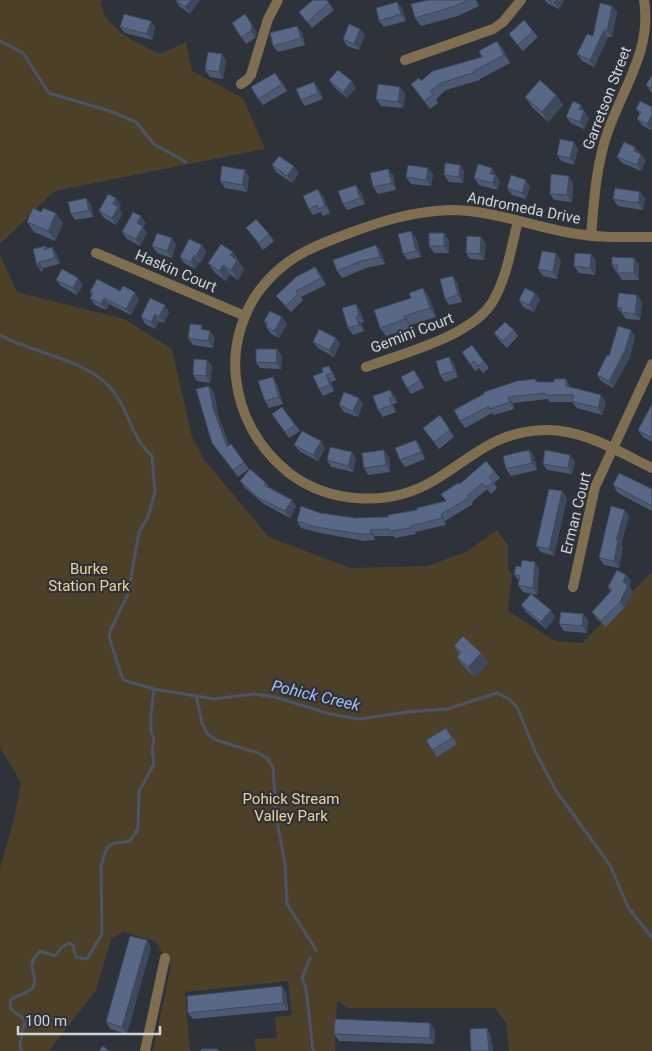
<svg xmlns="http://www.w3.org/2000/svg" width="652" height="1051" font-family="Roboto,sans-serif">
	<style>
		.green { fill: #4d4028 }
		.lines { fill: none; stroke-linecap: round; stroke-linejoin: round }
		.stream { stroke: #4b5467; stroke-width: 3 }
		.minor { stroke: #7f6e4f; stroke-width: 10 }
		.wall { fill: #4d5973 }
		.shaded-wall { fill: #3e495e }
		.building { fill: #596886; stroke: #3e495e }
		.labels { text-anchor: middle; stroke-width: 4.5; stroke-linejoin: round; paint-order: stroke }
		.street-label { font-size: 15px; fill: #cfd2d7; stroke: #2e323a }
		.park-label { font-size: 15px; fill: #efd097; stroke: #2e323a }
		.water-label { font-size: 16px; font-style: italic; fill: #a5bff4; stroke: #2e323a }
	</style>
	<rect width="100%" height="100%" fill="#2e323a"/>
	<path class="green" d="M0,0H103L100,2C106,30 136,42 160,54L186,42L192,71L243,98L265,149L55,191L0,244Z
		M0,255L17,292L124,319L172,349L192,437L205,461L269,537L350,568L427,566L466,552L497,530L508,545V569L512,574L508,611L555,641L582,643L652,572V1051H509L506,1023L495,1008H349L337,1001L335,1051H256L254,1039L277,1038L275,1017L292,1015L288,981L185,992L190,1051H153L171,966L155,941L124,932L111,939L96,990L49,1051H0V868L13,823L21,783L0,747Z"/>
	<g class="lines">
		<path class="stream" d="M0,41L23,53L49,93L113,112L136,122L154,144L186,162
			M0,335C35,354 78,357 108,385C128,405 131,439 152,456L155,492L148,517L139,532L128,594L110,631L109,637L123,680L154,689L214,699L254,694L275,697L330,714L359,719L407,712L447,709L497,693L509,699L517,707L535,751L556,791L610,865L628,907L652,938
			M196,696L202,723L207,733L216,740L258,753L267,758L273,767L276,817L285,863L287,904L316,950
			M310,958L302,978L306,988L313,1051
			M21,1051L20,1044L25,1020L11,1009L10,1001C16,994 29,995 33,987C40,973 22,967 41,951L55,956L61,948L69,943L73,945L76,957L87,959L102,934L101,865L107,848L112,844L130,841L138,829L139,791L154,764L152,750L154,739L151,731V714L154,689"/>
		<path class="minor" d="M405,60L493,29L503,22L521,0
			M241,84L247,80L251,75L268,19L278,0
			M591,236C594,201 596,165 608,131C624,86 652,49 644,0
			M652,237C624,237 598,238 571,233C531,226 491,210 451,210C414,211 381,221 347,234C317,245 291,255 269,279C244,305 232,343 236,378C240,416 259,449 289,473C330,504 389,507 433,481C475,456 494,431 547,430C585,430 619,452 652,468
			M96,253L245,316
			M366,367C403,353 473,336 493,301C507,277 511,248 518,221
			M573,587L595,487L652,364
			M145,1051L165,958"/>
	</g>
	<path class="wall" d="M175,0H200L190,14L179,6Z
		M428,0H476L479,6L458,16L421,26L415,18Z
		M545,0H564L559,9L547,3Z
		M329,3L334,10L312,28L299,12Z
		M612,6L617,12L612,37H608L594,67L582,61L577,54L593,36Z
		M402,8L406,21L384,27L379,21Z
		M232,23L257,32L255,38L246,44Z
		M120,27H155L152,40L125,33Z
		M360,29L365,35L359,50L347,46L343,39Z
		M533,31L538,37L523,51L514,41L509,34Z
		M302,32L305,45L278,52L273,46Z
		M497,41L503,49L510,63L480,79V80L446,90L436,99L438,103L430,109L411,84L421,81L482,57Z
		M222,54L226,61L223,79L210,77L205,70Z
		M652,75V93L646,85Z
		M280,79L287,91L263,105L258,99Z
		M329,80L356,88L347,98L334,87Z
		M400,87L405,93L403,108L381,106L376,99Z
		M319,89L323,99L305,106L301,100Z
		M556,95L563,105L548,122L532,107L525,97Z
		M640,101L652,131L642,125L637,119L640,114L636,109Z
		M586,112L585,113L589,118L584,129L571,123L566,117Z
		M578,149L574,165L561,161L557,155Z
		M617,157L646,160L641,171L622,163Z
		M272,165L299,173L292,183L276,172Z
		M460,165L464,171L463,183L449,182L444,175Z
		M245,170L249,177L247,192L225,188L220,181Z
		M433,174L431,186L411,184L406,177Z
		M393,175L396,190L378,194L373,187Z
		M496,175V176L500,182L497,190L479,185L474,178Z
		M573,183L572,202L554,200L550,194Z
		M530,186L526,199L512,195L507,188Z
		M361,192L365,204L347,210L343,204Z
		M323,196L330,213L323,216L321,212L313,215L309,209Z
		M86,198L91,205L93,217L75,220L71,214Z
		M645,198L643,210L618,206L613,199Z
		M121,205L119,208L122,214L116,225L104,218L99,211Z
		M41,212L56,213L63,223L55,241L34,232L27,222Z
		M146,223L143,227L147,233L140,246L127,239L122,232Z
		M246,228L269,234L274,241L263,250Z
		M416,238L421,257L408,260L403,254Z
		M449,240V253H434L429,246Z
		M176,244L172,258L157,253L152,246Z
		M486,244L484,260L470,259L466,253Z
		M202,245L206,252L201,263L199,262L195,269L184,263L180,257Z
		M376,245L381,252L385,264L366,268L342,278L337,271Z
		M46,246L48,249L52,247L57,254L60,264L43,268L42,273L37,266Z
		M233,252L244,270L238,280L230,274L226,281L215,273L208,263Z
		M591,254L596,261L595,275L579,273L574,266Z
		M561,260L557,279L543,276L538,269Z
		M639,264V280H622L617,273V272H616L612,265Z
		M315,267L320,273L326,285L301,297L303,300L291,312L281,302L276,296Z
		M56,280L83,285L77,295L61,286Z
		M457,282L462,302L449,305L445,299Z
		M120,291L139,299L131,315L109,304L106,310L95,305L90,298L92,295L90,292Z
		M535,293L540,299L534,312L523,307L519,300Z
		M429,297L436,317L411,325V328L386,336L380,328Z
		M642,302L640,320L626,319L617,307Z
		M360,310L364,322L361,323L364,331L353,335L348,328Z
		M169,312L164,323L159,321L155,329L145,324L141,317Z
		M264,321L287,324L279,338L271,334L266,327L267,326Z
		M514,330L518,336L507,348L499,340L494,333Z
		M210,331L214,337L213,348L193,345L188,338Z
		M635,336L630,357L613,388L601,381L597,375L609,356Z
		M336,338L340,344L334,357L318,348L313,342Z
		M472,345L489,368L483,373L479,368L475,371L462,352Z
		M282,356L281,369L260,368L256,362Z
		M449,357L454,363L458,377L445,382L440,375Z
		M207,360L212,366L210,383L197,381L193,375Z
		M333,372L336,380L331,382L334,391L323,396L319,389L313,376Z
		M419,377L424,388L411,394L407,388Z
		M535,379L538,382L570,385V387L606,402L602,415L577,408L572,402H550L548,399L513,403L514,409L494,415L492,413L465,428L460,421Z
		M277,384L283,404L269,408L265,401Z
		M214,392L218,415L229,445L231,444L249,469L238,477L212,443Z
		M373,396H395L397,403L393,404L396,412L383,417L378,410Z
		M363,404L358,417L344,412L339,405Z
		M652,404V442L643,437L638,430Z
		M282,407L300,431L289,438L272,414Z
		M445,422L454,437L439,449L423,428Z
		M294,445L325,448L318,461L299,451Z
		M420,446L425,459L405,467L400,460Z
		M529,450L534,456L537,470L511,476L506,469Z
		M570,455L575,462L572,474L547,470L543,464Z
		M389,457L390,472L368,475L364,468Z
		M356,459L353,472L331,467L327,460Z
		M495,472L500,478L494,483L497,488L491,494L487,489L472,502L473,504L445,521L446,525L415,532L416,534L395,538L394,536H375V540L364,541L320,533L301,528L297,521L320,513L355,518L388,517L417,510L446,501L460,484Z
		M240,481L266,483L270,488L292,500L296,506L290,518L264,504L245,488Z
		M613,485L652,489V511L618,493Z
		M562,491L567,498L554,556L541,552L536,546Z
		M629,516L621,545L623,547L619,568L604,565L599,558Z
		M539,569L537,595L523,592L518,585L519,581L514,574Z
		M626,575L631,581L629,585L633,592L624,608L606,627L596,618L592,612L611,592L608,587Z
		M521,605L555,617L546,629L526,612Z
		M583,614L588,620L587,633L564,631L559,624Z
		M454,646L481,653L488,663L475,677L463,666L457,657L459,654Z
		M446,728L457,744L437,757L426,740Z
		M151,947L127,1034L110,1029L106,1022Z
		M282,986L286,993L288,1010L193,1019L188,1013Z
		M430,1023L435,1030L434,1044L339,1041L334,1034Z"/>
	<path class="shaded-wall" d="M191,0H200L190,14L185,7Z
		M556,0H564L559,9L554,3Z
		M397,2L402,8L406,21L401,14Z
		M612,6L617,12L612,37L607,31Z
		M245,14L257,32L255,38L251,31Z
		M151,21L155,27L152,40L147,34Z
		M297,26L302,32L305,45L301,38Z
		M360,29L365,35L359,50L354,44Z
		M604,30L608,37L594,67L590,60Z
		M497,41L503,49L510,63L504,55Z
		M222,54L226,61L223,79L219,72Z
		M352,81L356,88L347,98L343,92Z
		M314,82L319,89L323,99L318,93Z
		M400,87L405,93L403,108L398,102Z
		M556,95L563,105L548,122L542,112Z
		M581,105L589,118L584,129L580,122L579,109Z
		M652,115V131L647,124Z
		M574,142L578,149L574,165L570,158Z
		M635,147L640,153L634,151Z
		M641,154L646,160L641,171L637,165Z
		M460,165L464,171L463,183L459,177Z
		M294,166L299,173L292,183L287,176Z
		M428,168L433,174L431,186L426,180Z
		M492,168L500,182L497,190L493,183L490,174Z
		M388,169L393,175L396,190L392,183Z
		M245,170L249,177L247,192L242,185Z
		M569,176L573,183L572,202L567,195Z
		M526,180L530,186L526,199L522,193Z
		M356,185L361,192L365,204L360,198Z
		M318,189L323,196L330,213L325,206Z
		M640,192L645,198L643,210L638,203Z
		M86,198L91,205L93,217L89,210Z
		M116,198L121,205L119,208L122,214L116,225L112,218L113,204Z
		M56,213L63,223L55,241L48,231Z
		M141,216L146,223L143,227L147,233L140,246L136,239L137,223Z
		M411,231L416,238L421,257L416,251Z
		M444,233L449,240V253L444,246Z
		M481,237L486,244L484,260L480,254Z
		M172,238L176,244L172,258L167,251Z
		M202,245L206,252L201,263L196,256Z
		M376,245L381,252L385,264L380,257Z
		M52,247L57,254L60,264L55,258Z
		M233,252L244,270L238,280L231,270L230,255Z
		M556,253L561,260L557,279L553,272Z
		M591,254L596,261L595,275L590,268Z
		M194,255L199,262L195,269L191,262Z
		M634,258L639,264V280L634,273Z
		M39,262L43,268L42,273L37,266Z
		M223,265L230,274L226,281L219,271Z
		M315,267L320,273L326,285L321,278Z
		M453,276L457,282L462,302L458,295Z
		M78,278L83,285L77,295L73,288Z
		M423,288L429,297L436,317L430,308Z
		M135,292L139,299L131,315L126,309Z
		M535,293L540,299L534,312L529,305Z
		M637,295L642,302L640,320L635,314Z
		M104,298L109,304L106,310L101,304Z
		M356,304L360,310L364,322L359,316Z
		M165,305L169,312L164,323L159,317Z
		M155,314L159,321L155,329L151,322Z
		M356,316L361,323L364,331L359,325Z
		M404,316L411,325V328L405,319Z
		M282,317L287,324L279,338L274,331Z
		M631,330L635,336L630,357L613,388L609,381Z
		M210,331L214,337L213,348L208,341Z
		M336,338L340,344L334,357L329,350Z
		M277,349L282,356L281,369L276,363Z
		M449,357L454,363L458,377L454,371Z
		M207,360L212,366L210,383L206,376Z
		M329,366L333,372L336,380L332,373Z
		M414,370L419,377L424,388L420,381Z
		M326,375L331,382L334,391L330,385Z
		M273,377L277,384L283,404L279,397Z
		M566,379L570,385V392L566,386Z
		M209,386L214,392L218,415L232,453L227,447L213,408Z
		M390,390L395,396L397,403L393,397Z
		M601,395L606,402L602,415L598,408Z
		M508,397L513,403L514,409L510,402Z
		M359,398L363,404L358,417L353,411Z
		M389,398L393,404L396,412L392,405Z
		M416,440L420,446L425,459L421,452Z
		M321,441L325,448L318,461L313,455Z
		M384,450L389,457L390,472L386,465Z
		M529,450L534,456L537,470L532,463Z
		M352,452L356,459L353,472L348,466Z
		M570,455L575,462L572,474L568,468Z
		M562,491L567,498L554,556L549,549Z
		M292,500L296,506L290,518L285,511Z
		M625,510L629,516L621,545L623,547L619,568L614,561L616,540Z
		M441,514L445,521L446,525L442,518Z
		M370,530L375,536V540L371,534Z
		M535,562L539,569L537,595L533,588Z
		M626,575L631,581L629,585L633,592L624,608L620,602L623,582Z
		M551,610L555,617L546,629L541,622Z
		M583,614L588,620L587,633L582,626Z
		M481,653L488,663L475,677L468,667Z
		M147,940L151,947L127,1034L122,1027Z
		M282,986L286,993L288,1010L283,1003Z
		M430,1023L435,1030L434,1044L430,1038Z
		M487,1028L491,1035L493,1051H489Z"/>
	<path class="building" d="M175,0H191L185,7Z
		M313,0H327L329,3L307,22L299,12Z
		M428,0H469L452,7L415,18L411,4Z
		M549,0H556L554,3Z
		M397,2L401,14L379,21L376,8Z
		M600,3L612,6L607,31L604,30L590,60L577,54L587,34L593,36Z
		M124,14L151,21L147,34L120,27Z
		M245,14L252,25L251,31L241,37L232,23Z
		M524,20L533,31L518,45L509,34Z
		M349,24L360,29L354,44L343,39Z
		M297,26L301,38L273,46L270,33Z
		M497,41L504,55L474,71L475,72L441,83L430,91L433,95L424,101L411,84L419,78L421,81L433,71L482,57L479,51Z
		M208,52L222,54L219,72L205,70Z
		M338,70L352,81L343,92L329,80Z
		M275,73L282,84L258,99L251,87Z
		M652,75V88L646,85Z
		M540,80L556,95L542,112L525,97Z
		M314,82L318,93L301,100L296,89Z
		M378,84L400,87L398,102L376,99Z
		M573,101L581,105L579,109L584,111L580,122L566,117Z
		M640,101L652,107V115L647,124L637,119L641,112L636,109Z
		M560,139L574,142L570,158L557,155Z
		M624,142L635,147L634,151L641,154L637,165L617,157Z
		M279,156L294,166L287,176L272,165Z
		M445,163L460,165L459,177L444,175Z
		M478,164L492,168L490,174L495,175L493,183L474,178Z
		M408,165L428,168L426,180L406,177Z
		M222,166L245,170L242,185L220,181Z
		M388,169L392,183L373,187L370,173Z
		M551,174L569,176L567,195L550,194Z
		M511,175L526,180L522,193L507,188Z
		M356,185L360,198L343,204L338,191Z
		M615,188L640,192L638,203L613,199Z
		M318,189L325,206L319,209L317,205L309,209L303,196Z
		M108,194L116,198L113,204L118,207L112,218L99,211Z
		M86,198L89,210L71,214L68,202Z
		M33,208L41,212L43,208L56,213L48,231L27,222Z
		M133,212L141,216L137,223L143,226L136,239L122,232Z
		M256,219L269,234L259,243L246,228Z
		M411,231L416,251L403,254L398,234Z
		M157,233L172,238L167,251L152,246Z
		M429,233H444V246H429Z
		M467,236L481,237L480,254L466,253Z
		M189,239L202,245L196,256L194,255L191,262L180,257Z
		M221,244L233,252L230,255L237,260L231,270L223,265L219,271L208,263Z
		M376,245L380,257L361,261L337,271L333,260Z
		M46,246L44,250L52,247L55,258L39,262L37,266L33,249Z
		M542,251L556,253L553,272L538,269Z
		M575,253L591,254L590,268L574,266Z
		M612,257L634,258V273H617V265H612Z
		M315,267L321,278L296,291L298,294L286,306L276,296L296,277Z
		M62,269L78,278L73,288L56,280Z
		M453,276L458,295L445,299L440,279Z
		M97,279L120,291L123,286L135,292L126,309L104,298L101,304L90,298L93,293L90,292Z
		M423,288L430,308L404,316L405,319L380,328L374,310L411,298L409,293Z
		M525,288L535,293L529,305L519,300Z
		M619,293L637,295L635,314L621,312L622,308L617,307Z
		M150,298L165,305L159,317L155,314L151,322L141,317Z
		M356,304L359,316H356L359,325L348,328L342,308Z
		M270,311L282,317L274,331L266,327L268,323L264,321Z
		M505,322L514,330L503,341L494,333Z
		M190,324L202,325L201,329L210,331L208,341L188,338Z
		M618,326L631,330L625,350L609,381L597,375L607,355L609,356Z
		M319,329L336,338L329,350L313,342Z
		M472,345L484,362L478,366L474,361L470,364L462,352Z
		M256,349H277L276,363L256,362Z
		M449,357L454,371L440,375L436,361Z
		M194,359L207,360L206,376L193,375Z
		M329,366L332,373L326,375L330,385L319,389L313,376L323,372L322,368Z
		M414,370L420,381L407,388L401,377Z
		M273,377L279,397L265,401L258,381Z
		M535,379L536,382H554V379H566V386L601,395L598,408L572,401L574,395H545V393L508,397L510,402L489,409V406L460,421L454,410L484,394V392L517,381Z
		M209,386L213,408L227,447L231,444L244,462L233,470L212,443L196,389Z
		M390,390L393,397L389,398L392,405L378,410L373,396Z
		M344,392L359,398L353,411L339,405Z
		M652,404V438L638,430Z
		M282,407L295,425L285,432L272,414Z
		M440,415L450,430L434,442L423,428Z
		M302,431L321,441L313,455L294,445Z
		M416,440L421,452L400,460L395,448Z
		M330,447L352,452L348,466L327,460Z
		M384,450L386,465L364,468L362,453Z
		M529,450L532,463L506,469L503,456Z
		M545,450L570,455L568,468L543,464Z
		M486,461L495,472L489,477L493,482L486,487L482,483L467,496L469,498L441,514L442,518L411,526V528L390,531V529L370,530L371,534H360L316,527L297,521L301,506L320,513L355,518L388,517V515L417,510V508L446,501L441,494L458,483L460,484Z
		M250,469L266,483L264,485L292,500L285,511L259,498L240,481Z
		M619,473L652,489V506L613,485Z
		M549,489L562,491L549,549L536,546Z
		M611,506L625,510L616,540H618L614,561L599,558Z
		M522,560L535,562L533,588L518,585L520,576L514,574L516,566L521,567Z
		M617,570L626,575L623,582L628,585L620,602L601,621L592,612L612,590L608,587Z
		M531,594L551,610L541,622L521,605Z
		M561,612L583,614L582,626L559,624Z
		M463,636L481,653L468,667L457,657L461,652L454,646Z
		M446,728L452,738L432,750L426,740Z
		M130,936L147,940L122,1027L106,1022Z
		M282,986L283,1003L188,1013L187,996Z
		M335,1019L430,1023V1038L334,1034Z
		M487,1028L489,1051H471L470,1029Z
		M103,1046L109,1051H99Z
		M201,1049H218V1051H201Z"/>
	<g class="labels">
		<g class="street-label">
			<text transform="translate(607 98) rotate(-69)" y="5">Garretson Street</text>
			<text transform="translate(524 208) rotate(11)" y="5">Andromeda Drive</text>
			<text transform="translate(176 271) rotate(23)" y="5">Haskin Court</text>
			<text transform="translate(412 333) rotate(-21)" y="5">Gemini Court</text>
			<text transform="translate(576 513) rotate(-76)" y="5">Erman Court</text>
		</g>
		<g class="park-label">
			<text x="89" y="574">Burke<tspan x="89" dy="17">Station Park</tspan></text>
			<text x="291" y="804">Pohick Stream<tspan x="291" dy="17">Valley Park</tspan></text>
		</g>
		<g class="water-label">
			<text transform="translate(316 695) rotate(13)" y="6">Pohick Creek</text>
		</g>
	</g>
	<path d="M18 1026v8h142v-8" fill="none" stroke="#cfd2d7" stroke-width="2.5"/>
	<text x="25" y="1026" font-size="15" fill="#cfd2d7" stroke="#2e323a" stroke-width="4" paint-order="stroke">100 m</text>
</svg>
